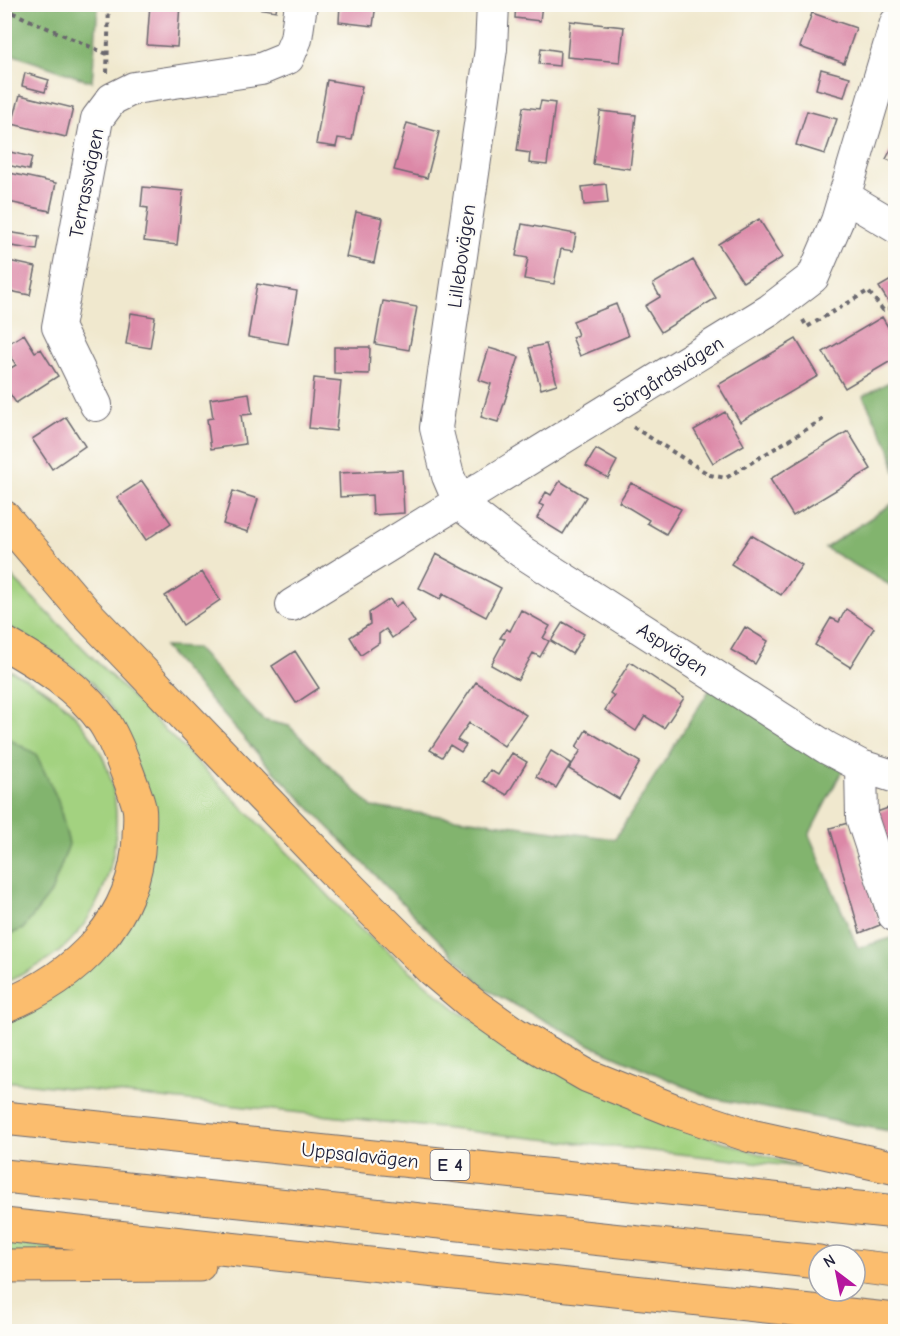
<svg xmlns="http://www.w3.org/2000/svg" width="900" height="1336" font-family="'Comic Neue',sans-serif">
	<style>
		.green { fill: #a3d280; stroke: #627a5e; stroke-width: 1.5 }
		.forest { fill: #82b46e; stroke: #526b54; stroke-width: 1.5 }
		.building { fill: #dc88a7 }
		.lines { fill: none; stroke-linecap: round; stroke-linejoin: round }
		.minor-casing { stroke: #6a676e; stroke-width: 34 }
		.highway-casing { stroke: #6a676e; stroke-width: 35 }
		.path { stroke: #6a676e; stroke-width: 4; stroke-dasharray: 4.5 4.5; stroke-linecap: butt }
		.minor { stroke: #fff; stroke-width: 32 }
		.highway { stroke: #fbbd6e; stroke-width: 33 }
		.labels { text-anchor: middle; stroke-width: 4.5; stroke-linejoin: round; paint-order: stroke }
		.shield { fill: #fdfcf7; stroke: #646373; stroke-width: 1.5 }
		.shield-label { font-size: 18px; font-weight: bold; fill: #22223b }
		.street-label { font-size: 20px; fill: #22223b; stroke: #fdfcf7 }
	</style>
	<rect width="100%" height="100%" fill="#fdfcf7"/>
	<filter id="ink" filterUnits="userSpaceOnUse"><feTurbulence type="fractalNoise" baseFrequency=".0167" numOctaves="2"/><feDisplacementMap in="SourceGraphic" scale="12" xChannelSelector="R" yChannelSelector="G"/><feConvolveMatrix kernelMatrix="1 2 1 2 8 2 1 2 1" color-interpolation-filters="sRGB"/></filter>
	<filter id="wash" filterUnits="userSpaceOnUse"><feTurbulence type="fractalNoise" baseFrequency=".008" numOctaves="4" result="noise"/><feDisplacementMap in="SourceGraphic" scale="24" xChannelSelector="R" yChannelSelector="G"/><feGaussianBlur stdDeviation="1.35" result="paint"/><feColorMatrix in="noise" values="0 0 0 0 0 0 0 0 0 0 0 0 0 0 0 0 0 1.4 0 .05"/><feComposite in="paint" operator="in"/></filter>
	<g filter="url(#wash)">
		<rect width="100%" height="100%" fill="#f0e8ce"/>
		<path class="green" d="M4,569L298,863L358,927L462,1014L703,1135L800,1167L5,1081V1021L136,902L116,714L92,682L53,652L5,625Z
			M5,668C44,686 75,707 97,746C134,809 115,904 60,951C44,965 23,973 5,983V936L23,929L9,738L5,737Z
			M5,1242L108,1254L5,1256Z"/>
		<path class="forest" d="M5,4L98,5L92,82L5,52Z
			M895,379V472L890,449L863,396Z
			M895,502V588L825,548Z
			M164,647L196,648L263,720L289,726L372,807L615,839L712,686L844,767L809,835L858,948L895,937V1132L711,1098L594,1047L487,990L264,761Z
			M5,737L36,754L58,800L69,844L51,893L23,929L5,936Z"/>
		<g id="blocks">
			<path class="building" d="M150,4H180L177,47L147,45Z
				M230,4H277L276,11Z
				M340,4H376L373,26L339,22Z
				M516,4H542L540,21L515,18Z
				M812,13L856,28L844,63L800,47Z
				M570,21L624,27L620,62L567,57Z
				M541,48L560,51L559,66L539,64Z
				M821,69L850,77L844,97L816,89Z
				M25,73L49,80L45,92L22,86Z
				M327,80L362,86L352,140L338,138L336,147L316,144Z
				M20,95L73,108L66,137L12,124Z
				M541,101L555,103L547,165L529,163L530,153L517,151L523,107L539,109Z
				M600,111L636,115L630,169L593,164Z
				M807,111L837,119L825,154L796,145Z
				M407,123L439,132L427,178L394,170Z
				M896,140V163L886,159Z
				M10,152L32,157L29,170L7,165Z
				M5,172L56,183L50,211L4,201Z
				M606,184L608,203L584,205L582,187Z
				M143,187L183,191L177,245L144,241L148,208L141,207Z
				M356,212L383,218L374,263L346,257Z
				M759,219L783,257L743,282L718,244Z
				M522,224L576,234L573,251L561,249L554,284L524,279L528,258L516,256Z
				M7,232L39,237L37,250L5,245Z
				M4,260L36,267L30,295L4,290Z
				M693,260L716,298L661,332L645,306L660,297L653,284Z
				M896,277V303L891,306L879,287Z
				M257,284L297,291L288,344L248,337Z
				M383,301L417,307L409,350L375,344Z
				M616,304L628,336L580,356L572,337L578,335L573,321Z
				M131,313L155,317L150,348L126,344Z
				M882,317L896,340V358L845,388L823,352Z
				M24,334L35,352L41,349L58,376L16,403L4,385V372L16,365L4,346Z
				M796,339L818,376L740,422L718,385Z
				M546,344L557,384L541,389L529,348Z
				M334,347H370L369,374L334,373Z
				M489,348L519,357L498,422L481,417L491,384L479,380Z
				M314,378L341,381L336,431L309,428Z
				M249,393L252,414L241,415L245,444L211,449L207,419L213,418L210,399Z
				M725,412L744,445L713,463L694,430Z
				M66,417L85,446L52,469L32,439Z
				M848,431L871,469L793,516L770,479Z
				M596,449L617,461L608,478L586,466Z
				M402,470L404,513L373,515L372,495L340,497L339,473Z
				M142,481L171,523L146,540L117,497Z
				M560,481L586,497L563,534L537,518L544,506L539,504L546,492L551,495Z
				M631,483L681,509L666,534L647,523L649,520L619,502Z
				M233,491L258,499L248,532L223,524Z
				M751,535L802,565L781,595L731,564Z
				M436,554L501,588L486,617L443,594L440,599L419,588Z
				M202,572L220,600L183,625L165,596Z
				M390,599L395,607L402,602L415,622L392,638L386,629L379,634V643L361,655L350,637L370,624L369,613Z
				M846,609L874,628L850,667L815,645L831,618L839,622Z
				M521,610L550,626L543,638L549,641L540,657L533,653L518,680L491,665L505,639L500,638L506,629L510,631Z
				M563,622L584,634L572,654L551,641Z
				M745,627L768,641L755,664L731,650Z
				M295,651L319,688L296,703L272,666Z
				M630,662L684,698L664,728L645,716L636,731L605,710L614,696L610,693Z
				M476,682L526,715L504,746L469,723L457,740L466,745L461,752L450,745L442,757L430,750Z
				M586,730L640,762L619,799L569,769L581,750L576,747Z
				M551,751L571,763L556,788L536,777Z
				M512,753L527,762L507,795L483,781L490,770L498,775Z
				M894,806L896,810V877L874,813Z
				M848,823L880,925L860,933L830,828Z"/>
		</g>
	</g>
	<g filter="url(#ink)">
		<use href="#blocks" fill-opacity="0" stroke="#6a676e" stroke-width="1.5"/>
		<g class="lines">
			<g class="minor-casing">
				<path id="minor" d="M493,4L491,49L436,428L448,476L460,504L522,552L827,748L861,766L896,777
					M844,196L896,227
					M96,405L58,327L97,119L112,99L134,88L261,69L288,58L296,39L301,4
					M292,605L770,310L813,277L837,221L896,23
					M861,766L862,818L894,915"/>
			</g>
			<g class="highway-casing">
				<path id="highway" d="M4,517L84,611L351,889L432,970L471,1003L515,1034L588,1076L676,1111L751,1136L896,1168
					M4,643C41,664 79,687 104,722C114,737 121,756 127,772C131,783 136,795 139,807C141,816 139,828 139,838C136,920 77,977 4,1006
					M4,1118L896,1212
					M4,1176L819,1262
					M4,1225L896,1320
					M4,1266L199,1265
					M855,1266L896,1271"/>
			</g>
			<path class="path" d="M4,9L107,54
				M107,73L109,4
				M803,320L807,327L868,291L883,310L896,306
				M633,427L710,475L726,478L825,418"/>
			<use href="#minor" class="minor"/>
			<use href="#highway" class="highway"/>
		</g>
	</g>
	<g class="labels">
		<rect class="shield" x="430.5" y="1150" width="39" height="30" rx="4.5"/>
		<g class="shield-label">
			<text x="450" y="1171">E 4</text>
		</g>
		<g class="street-label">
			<text transform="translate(86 183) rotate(-79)" y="7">Terrassvägen</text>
			<text transform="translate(461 256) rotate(-82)" y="7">Lillebovägen</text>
			<text transform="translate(668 374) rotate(-32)" y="7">Sörgårdsvägen</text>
			<text transform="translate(673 649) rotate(33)" y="7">Aspvägen</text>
			<text transform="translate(360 1155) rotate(6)" y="7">Uppsalavägen</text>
		</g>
	</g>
	<rect width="900" height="1336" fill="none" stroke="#fdfcf7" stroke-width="24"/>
	<g transform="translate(837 1273) rotate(328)"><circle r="28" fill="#fdfcf7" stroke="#a5a5ac" stroke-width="1.5"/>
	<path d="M0-4.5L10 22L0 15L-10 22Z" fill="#b5179e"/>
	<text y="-9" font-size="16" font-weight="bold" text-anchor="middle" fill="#22223b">N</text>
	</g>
</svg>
